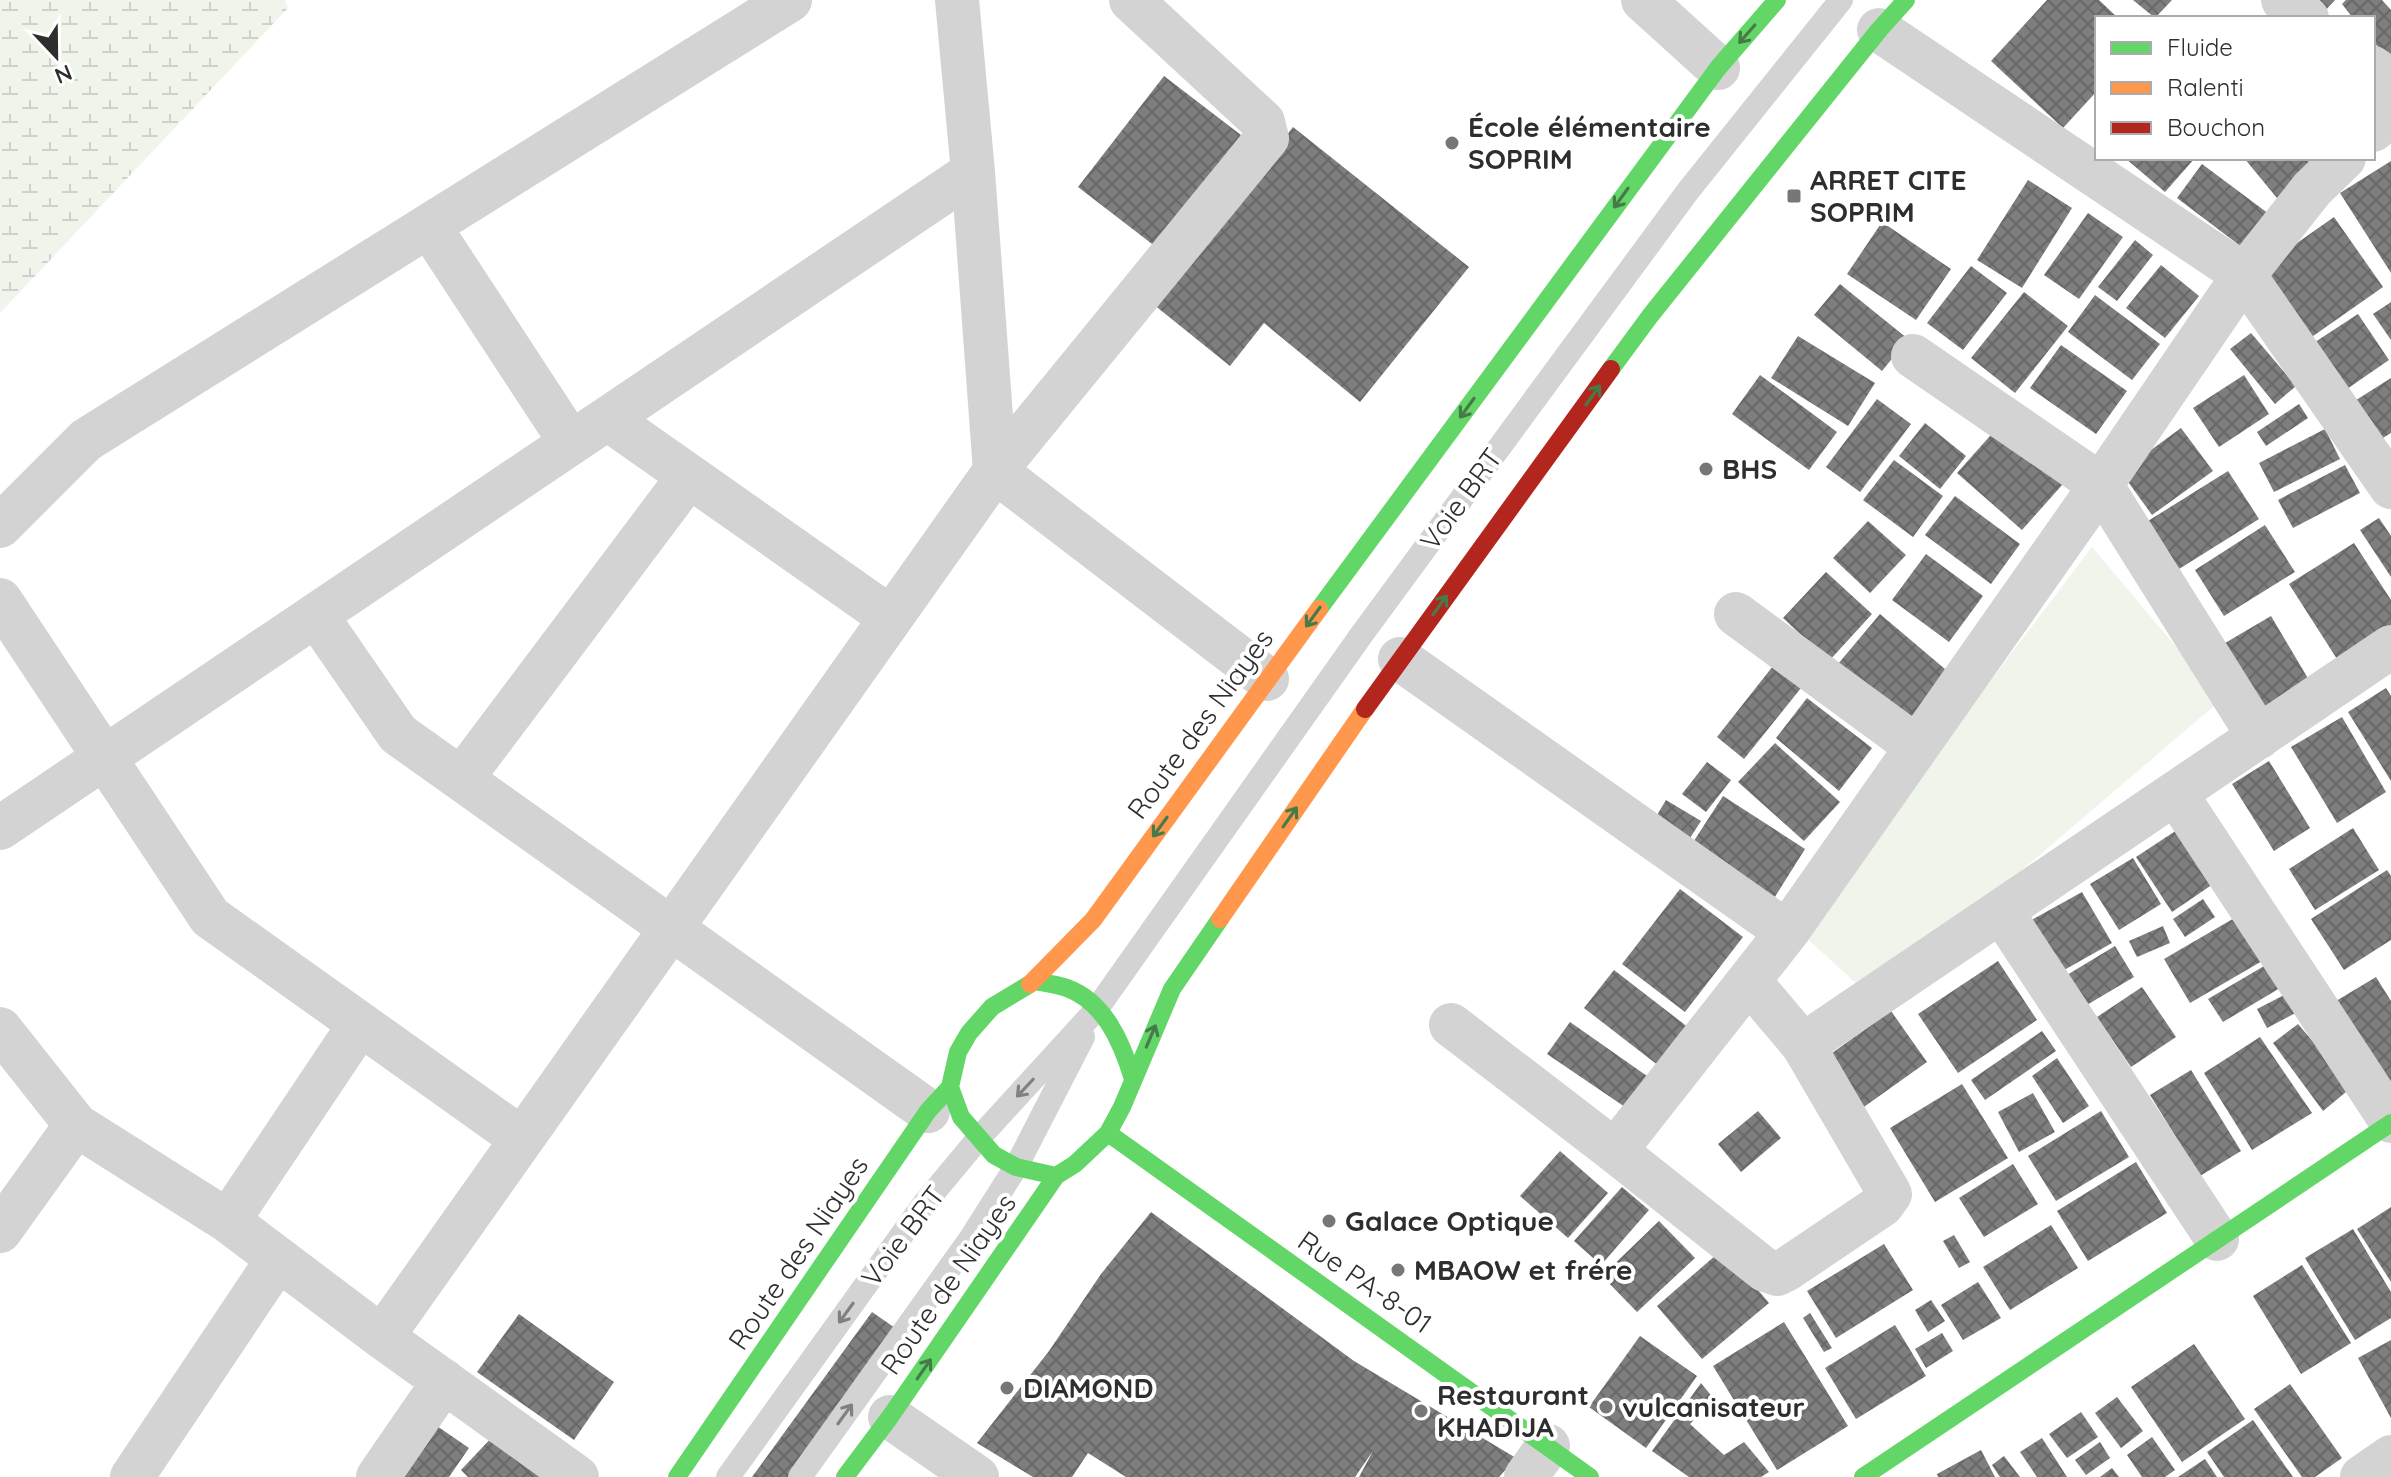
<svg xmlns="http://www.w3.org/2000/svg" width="2391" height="1477" font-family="Quicksand,sans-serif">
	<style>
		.wetland { fill: url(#wetland-marsh) }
		.park { fill: #f0f5eb }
		.building { fill: url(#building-cross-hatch) }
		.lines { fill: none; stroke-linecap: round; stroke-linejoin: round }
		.lane { stroke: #d3d3d3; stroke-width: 24 }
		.street { stroke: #d3d3d3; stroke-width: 44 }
		.fast { stroke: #63d668; stroke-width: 18 }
		.slow { stroke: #ff974d; stroke-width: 18 }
		.jam { stroke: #b3261e; stroke-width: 18 }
		.oneway { stroke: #467a48 }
		.oneway2 { stroke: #808080 }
		.poi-dot { fill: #777; stroke: #fff; stroke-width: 3 }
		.labels { text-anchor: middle; stroke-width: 8; stroke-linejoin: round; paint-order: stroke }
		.poi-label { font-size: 28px; font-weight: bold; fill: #2e2e2e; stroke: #fff; text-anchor: start }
		.street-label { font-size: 28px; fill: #2e2e2e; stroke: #fff }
	</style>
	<defs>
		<pattern id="wetland-marsh" width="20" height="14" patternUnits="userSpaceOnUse" patternTransform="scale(2)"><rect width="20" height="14" fill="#f0f5eb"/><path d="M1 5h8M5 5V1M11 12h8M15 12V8" fill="none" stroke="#ced2ca"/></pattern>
		<pattern id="building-cross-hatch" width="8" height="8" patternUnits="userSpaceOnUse" patternTransform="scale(2)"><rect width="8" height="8" fill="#7e7e7e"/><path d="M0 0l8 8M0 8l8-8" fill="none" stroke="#686868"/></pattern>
	</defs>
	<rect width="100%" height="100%" fill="#fff"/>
	<path class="wetland" d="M0,0H285L288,8L0,313Z"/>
	<path class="park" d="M2092,547L2221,700L1872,998L1800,932Z"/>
	<path class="building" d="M2047,0H2099L2118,18H2097V91L2063,128L1991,61Z
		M2133,0H2172L2155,18Z
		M2306,0H2335L2322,14Z
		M2346,0H2382L2391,10V63L2373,41V18H2353L2342,4Z
		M1164,76L1241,135L1156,247L1078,187Z
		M1293,127L1469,267L1360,402L1264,323L1230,366L1153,304Z
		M2125,158H2195L2165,192Z
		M2244,158H2306L2314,168L2277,198Z
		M2391,161V273L2340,193Z
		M2202,164L2269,214L2243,248L2177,198Z
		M2028,180L2072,208L2022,288L1977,260Z
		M2088,213L2123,237L2079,299L2044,275Z
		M2334,217L2383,287L2306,341L2257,271Z
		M1882,222L1951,269L1916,320L1847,274Z
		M2135,240L2153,255L2117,301L2098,287Z
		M2161,265L2199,296L2165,338L2126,308Z
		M1971,266L2007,293L1963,350L1927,323Z
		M1840,284L1908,339L1882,371L1814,315Z
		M2024,292L2068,326L2015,393L1971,358Z
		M2095,295L2160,344L2132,380L2068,332Z
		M2391,302V340L2373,314Z
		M2358,314L2389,360L2344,391L2312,344Z
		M2251,333L2296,386L2275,404L2230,349Z
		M1798,336L1875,383L1848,426L1771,378Z
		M2061,345L2127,391L2096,434L2030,388Z
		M1760,375L1837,432L1809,470L1732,414Z
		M2244,375L2269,414L2219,447L2193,408Z
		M2391,378V433L2378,441L2353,402Z
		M1877,399L1911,424L1860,492L1826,467Z
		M2299,404L2308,418L2266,446L2257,432Z
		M1925,423L1966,456L1940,489L1899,456Z
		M1998,427L2063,484L2022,530L1957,473Z
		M2181,428L2213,471L2152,515L2121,472Z
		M2325,429L2340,459L2274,492L2259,463Z
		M1894,460L1943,496L1913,537L1863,500Z
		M2345,465L2360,493L2293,528L2278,500Z
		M2228,471L2259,519L2179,569L2148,521Z
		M1955,496L2020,544L1991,584L1925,535Z
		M2379,518L2391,536V577L2360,530Z
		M1868,521L1906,555L1870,593L1833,558Z
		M2265,525L2295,572L2224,616L2195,570Z
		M2354,543L2391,600V625L2337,659L2289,584Z
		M1926,554L1983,596L1949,642L1892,600Z
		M1826,572L1872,614L1829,661L1783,618Z
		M1880,614L1952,675L1911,725L1838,664Z
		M2271,616L2316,692L2266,723L2220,646Z
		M1773,666L1801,688L1744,759L1717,737Z
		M2386,688L2391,696V781L2348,712Z
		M1807,698L1872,748L1839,791L1776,738Z
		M2342,717L2386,792L2337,823L2291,747Z
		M1775,743L1840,802L1804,841L1738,782Z
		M2269,761L2310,828L2274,851L2232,784Z
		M1707,762L1731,780L1706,812L1682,794Z
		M1723,796L1805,849L1773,900L1690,847Z
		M1666,800L1701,821L1688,841L1654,820Z
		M2183,826L2219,880L2172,912L2136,857Z
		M2353,828L2379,870L2315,910L2289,869Z
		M2133,858L2161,904L2119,930L2090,884Z
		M2387,870L2391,876V940L2344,970L2311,919Z
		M1680,889L1743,937L1685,1012L1622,964Z
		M2082,892L2112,943L2057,974L2028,922Z
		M2203,899L2215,917L2185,937L2173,919Z
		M2243,913L2269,957L2190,1003L2164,959Z
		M2163,926L2170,943L2137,957L2129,941Z
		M2115,946L2134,977L2075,1012L2057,981Z
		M2276,959L2290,982L2223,1022L2208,999Z
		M1998,961L2037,1020L1958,1073L1918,1014Z
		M1614,970L1689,1028L1659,1066L1584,1008Z
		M2376,977L2391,1001V1083L2326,1007Z
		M2142,987L2176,1037L2131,1067L2097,1017Z
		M2298,988L2307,1007L2267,1028L2257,1009Z
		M1891,1011L1927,1062L1861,1109L1825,1058Z
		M1570,1022L1647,1076L1625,1107L1547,1054Z
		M2298,1024L2352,1087L2323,1111L2273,1043Z
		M2042,1031L2056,1051L1985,1100L1971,1080Z
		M2260,1037L2312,1113L2252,1150L2204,1073Z
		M2057,1058L2089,1106L2063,1123L2032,1076Z
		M2191,1070L2241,1151L2200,1176L2150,1095Z
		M1962,1084L2008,1158L1935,1202L1890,1128Z
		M2033,1093L2055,1132L2019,1152L1998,1112Z
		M1758,1111L1781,1138L1741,1172L1718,1144Z
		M2101,1111L2129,1157L2056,1201L2028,1156Z
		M1560,1151L1608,1193L1568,1238L1520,1196Z
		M2136,1162L2167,1213L2088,1261L2057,1211Z
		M2013,1164L2038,1204L1984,1237L1959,1198Z
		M1622,1187L1649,1210L1601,1265L1574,1241Z
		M2391,1207V1282L2357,1229Z
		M1151,1212L1354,1361L1516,1458L1499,1477H1359L1373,1451L1355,1477H1126L1088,1453L1072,1477H1033L977,1443L1049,1351L1101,1274Z
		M1659,1221L1695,1258L1637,1312L1602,1276Z
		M2051,1225L2078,1268L2010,1310L1983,1267Z
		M2353,1229L2391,1292V1318L2355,1340L2305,1258Z
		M1954,1235L1970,1262L1959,1268L1943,1241Z
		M1884,1244L1913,1290L1836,1338L1807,1291Z
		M1723,1249L1769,1303L1702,1359L1657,1306Z
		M2302,1265L2351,1343L2301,1374L2253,1296Z
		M1978,1282L2001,1318L1963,1340L1941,1305Z
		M1931,1300L1945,1321L1928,1332L1915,1310Z
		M872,1312L898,1330L791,1477H752Z
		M1810,1313L1832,1348L1824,1352L1803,1318Z
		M519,1314L614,1382L574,1440L477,1372Z
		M1784,1322L1848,1426L1777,1470L1713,1366Z
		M1895,1325L1926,1376L1856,1419L1825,1368Z
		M1942,1333L1953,1351L1926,1368L1915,1349Z
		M1640,1336L1697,1376L1646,1448L1589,1407Z
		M2391,1340V1418L2358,1358Z
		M2194,1344L2245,1419L2182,1462L2131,1387Z
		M1701,1383L1714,1399L1690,1424L1724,1455L1744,1442L1769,1472L1761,1477H1689L1652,1451Z
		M2290,1384L2342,1458L2315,1477H2302L2254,1409Z
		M2117,1397L2143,1431L2121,1448L2095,1413Z
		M2081,1412L2098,1437L2067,1458L2049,1434Z
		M2253,1420L2293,1477H2224L2207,1452Z
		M437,1426L469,1448L449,1477H402Z
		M495,1434L540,1477H468L461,1470Z
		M2152,1437L2175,1470L2165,1477H2142L2127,1455Z
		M2042,1438L2067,1477H2037L2020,1452Z
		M2100,1442L2110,1458L2086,1475L2075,1460Z
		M1981,1450L1995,1477H1938L1937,1474Z
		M2004,1456L2020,1477H2000L1992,1465Z
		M2205,1459L2217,1477H2178Z
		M2112,1468L2119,1477H2100Z"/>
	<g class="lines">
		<path class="lane" d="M728,1477L924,1204L978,1139L1096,1010L1362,634L1688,191L1841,0
			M800,1477L971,1238L1016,1167L1083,1037"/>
		<path class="street" d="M957,0L973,172L995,471L1267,679
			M1643,0L1718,68
			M2283,0L2307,18
			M1879,30L2244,275L2391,487
			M2373,68L2391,81
			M2373,130L2391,113
			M429,226L571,443
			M1913,356L2101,485L2259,737
			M608,419L891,618
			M0,526L86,440L790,0
			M0,600L210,917L522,1139
			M1736,614L1917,747
			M316,615L398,734L928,1111
			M1400,659L1787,932
			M462,778L689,476
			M2176,794L2391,1121
			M0,828L973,172
			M2001,911L2217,1239
			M1451,1025L1615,1151L1765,1270L1777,1274L1787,1269L1882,1205L1890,1194L1803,1045L1749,981
			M0,1029L76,1125L228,1221L382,1337L577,1477
			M1803,1045L2391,647
			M1615,1151L1787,932L2101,485L2244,275L2312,189L2344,158
			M228,1221L360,1024
			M0,1231L76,1125
			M382,1337L995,471L1267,138L1263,122L1131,0
			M890,1417L977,1477
			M132,1477L278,1259
			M378,1477L444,1381
			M1526,1477L1548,1446
			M2362,1477L2391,1457"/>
		<path class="fast" d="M1611,369L1650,316L1879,30L1906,0
			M1319,609L1718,68L1777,0
			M1035,981C1045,983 1056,984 1067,988C1105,1002 1122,1043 1133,1079
			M950,1087L961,1117L994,1155L1016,1167L1056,1176
			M1108,1133L1590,1477
			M677,1477L928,1111L950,1087L958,1052L969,1033L992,1007L1030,984
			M845,1477L890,1417L1056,1176L1075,1164L1108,1133L1122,1107L1172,989L1220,919
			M1863,1477L2391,1123"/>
		<path class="slow" d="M1220,919L1365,709
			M1030,984L1093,920L1319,609"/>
		<path class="jam" d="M1365,709L1611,369"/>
	</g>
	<defs><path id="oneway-shaft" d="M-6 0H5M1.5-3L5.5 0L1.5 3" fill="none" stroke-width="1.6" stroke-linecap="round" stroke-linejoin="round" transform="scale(2)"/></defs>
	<g class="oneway">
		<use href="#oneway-shaft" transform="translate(1747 34) rotate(131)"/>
		<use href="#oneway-shaft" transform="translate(1621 198) rotate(126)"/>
		<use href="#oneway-shaft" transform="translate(1593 395) rotate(-54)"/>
		<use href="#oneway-shaft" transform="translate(1467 408) rotate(126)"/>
		<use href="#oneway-shaft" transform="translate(1440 605) rotate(-54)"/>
		<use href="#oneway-shaft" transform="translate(1313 617) rotate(126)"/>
		<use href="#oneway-shaft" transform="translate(1290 817) rotate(-55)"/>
		<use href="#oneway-shaft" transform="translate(1160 827) rotate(126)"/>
		<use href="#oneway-shaft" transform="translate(1151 1036) rotate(-67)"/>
		<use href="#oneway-shaft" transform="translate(924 1369) rotate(-55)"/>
	</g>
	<g class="oneway2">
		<use href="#oneway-shaft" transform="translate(1025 1088) rotate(133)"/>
		<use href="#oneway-shaft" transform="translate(846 1313) rotate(126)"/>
		<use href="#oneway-shaft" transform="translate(845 1414) rotate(-54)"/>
	</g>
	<g class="poi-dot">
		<circle cx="1452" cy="143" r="8"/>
		<rect x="1786" y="188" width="16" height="16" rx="4"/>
		<circle cx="1706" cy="469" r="8"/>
		<circle cx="1329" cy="1221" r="8"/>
		<circle cx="1398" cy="1270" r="8"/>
		<circle cx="1007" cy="1388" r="8"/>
		<circle cx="1606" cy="1407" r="8"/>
		<circle cx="1421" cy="1411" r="8"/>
	</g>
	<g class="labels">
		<g class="poi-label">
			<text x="1468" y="137">École élémentaire<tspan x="1468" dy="32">SOPRIM</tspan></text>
			<text x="1810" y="190">ARRET CITE<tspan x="1810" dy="32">SOPRIM</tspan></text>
			<text x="1722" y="479">BHS</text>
			<text x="1345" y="1231">Galace Optique</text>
			<text x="1414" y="1280">MBAOW et frére</text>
			<text x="1023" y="1398">DIAMOND</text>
			<text x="1437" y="1405">Restaurant<tspan x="1437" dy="32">KHADIJA</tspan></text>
			<text x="1622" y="1417">vulcanisateur</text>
		</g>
		<g class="street-label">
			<text transform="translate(1461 499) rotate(-54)" y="10">Voie BRT</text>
			<text transform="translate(1200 724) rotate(-54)" y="10">Route des Niayes</text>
			<text transform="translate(903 1236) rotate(-53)" y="10">Voie BRT</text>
			<text transform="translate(798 1253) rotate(-56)" y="10">Route des Niayes</text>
			<text transform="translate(1365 1282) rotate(35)" y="10">Rue PA-8-01</text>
			<text transform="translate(948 1284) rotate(-55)" y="10">Route de Niayes</text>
		</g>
	</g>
	<rect x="2095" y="16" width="280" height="144" fill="#ffffff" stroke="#ababab" stroke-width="2"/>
	<rect x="2111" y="42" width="40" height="12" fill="#63d668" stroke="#ababab" stroke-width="2"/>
	<text x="2167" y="56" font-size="24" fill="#2e2e2e">Fluide</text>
	<rect x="2111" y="82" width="40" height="12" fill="#ff974d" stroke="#ababab" stroke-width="2"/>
	<text x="2167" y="96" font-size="24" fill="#2e2e2e">Ralenti</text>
	<rect x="2111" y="122" width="40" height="12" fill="#b3261e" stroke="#ababab" stroke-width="2"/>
	<text x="2167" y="136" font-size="24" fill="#2e2e2e">Bouchon</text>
	<g transform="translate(56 56) rotate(158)" stroke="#ffffff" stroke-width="6" paint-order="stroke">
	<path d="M0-6L14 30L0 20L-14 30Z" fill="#2e2e2e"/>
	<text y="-12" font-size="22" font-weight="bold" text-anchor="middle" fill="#2e2e2e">N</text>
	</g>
</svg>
